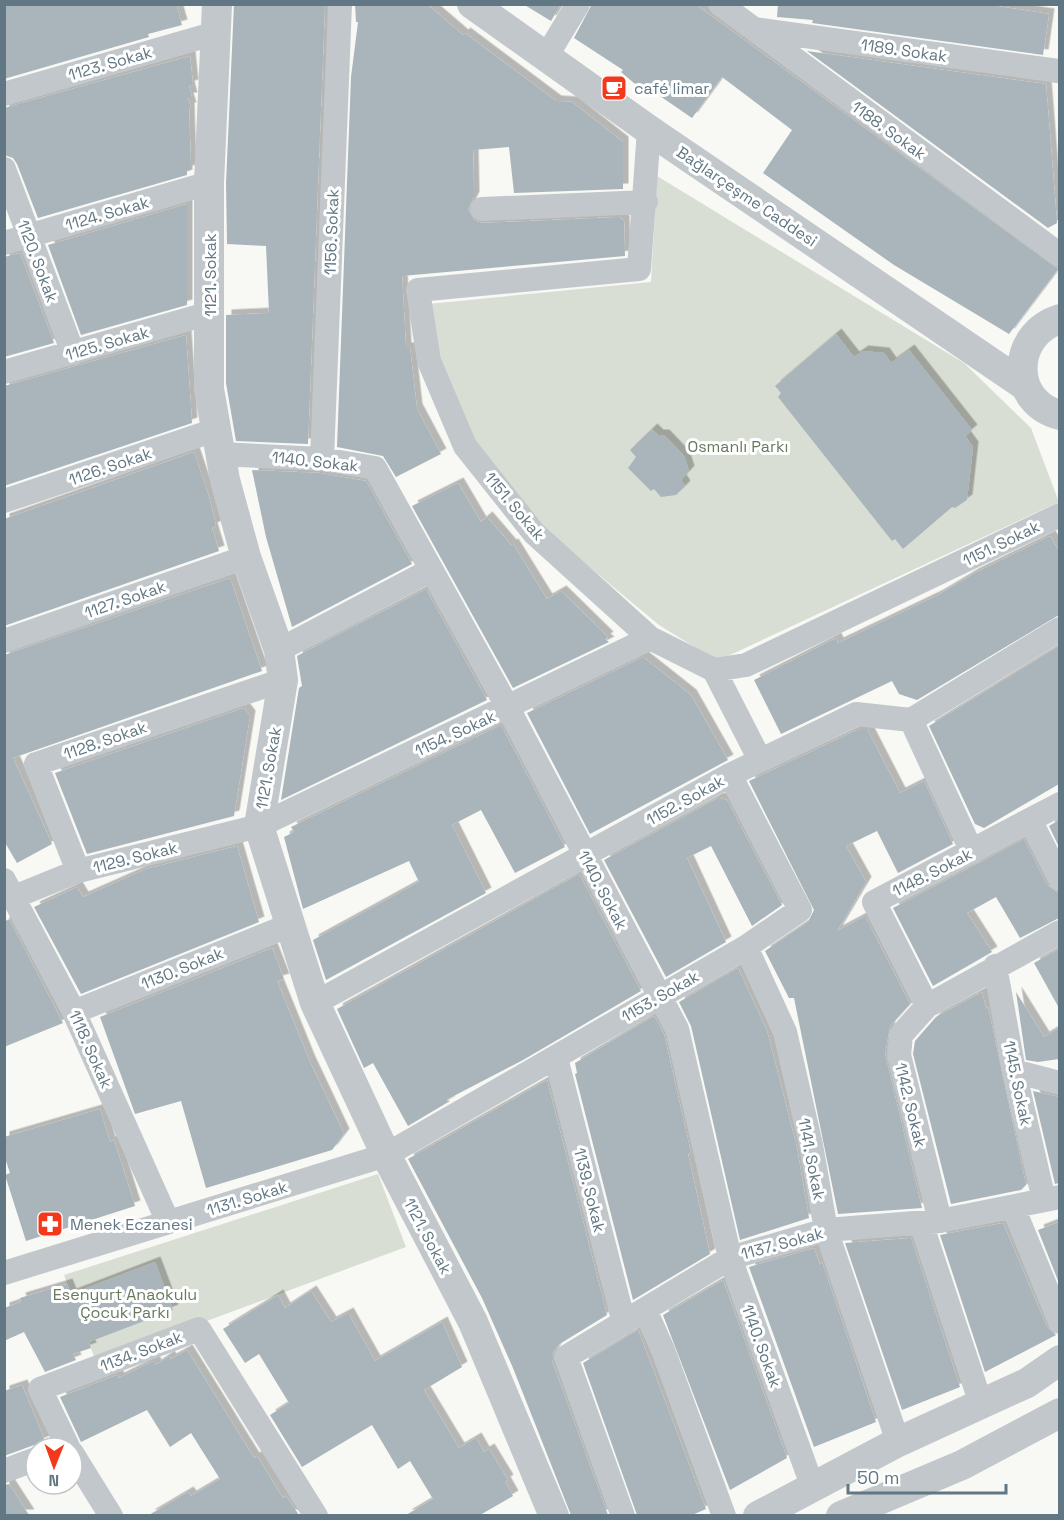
<svg xmlns="http://www.w3.org/2000/svg" width="1064" height="1520" font-family="'Space Grotesk',sans-serif">
	<style>
		.green { fill: #d9ded4 }
		.building { fill: #a9b5ba; filter: url(#shadow) }
		.lines { fill: none; stroke-linecap: round; stroke-linejoin: round }
		.minor { stroke: #c1c7ca; stroke-width: 24 }
		.tertiary { stroke: #c1c7ca; stroke-width: 30 }
		.labels { text-anchor: middle; stroke-width: 6; stroke-linejoin: round; paint-order: stroke }
		.street-label { font-size: 16px; fill: #617783; stroke: #fff }
		.poi-label { font-size: 16px; fill: #617783; stroke: #fff; text-anchor: start }
		.park-label { font-size: 16px; fill: #677a60; stroke: #fff }
	</style>
	<defs>
		<filter id="shadow"><feDropShadow dx="5.5" dy="-5.5" stdDeviation="0" flood-color="#0004"/></filter>
	</defs>
	<rect width="100%" height="100%" fill="#f8f8f5"/>
	<path class="green" d="M657,176L964,363L1031,428L1059,502L717,661L659,625L522,511L466,438L436,345L428,304L651,282Z
		M378,1174L406,1247L96,1362L64,1275Z"/>
	<path class="building" d="M4,4H176L182,25L148,34L149,37L4,79Z
		M234,4H325L308,444L236,441L226,383V315L269,313L266,246L227,244L226,183Z
		M355,4H427L463,35L465,33L556,101L572,102L623,142V189L514,193L509,147L473,150L474,197L468,209L475,221L483,223L619,217L624,221L625,256L402,276L406,348H410L417,409L441,454L396,477L383,456L337,447L351,77L358,22H356Z
		M523,4H561L551,21Z
		M592,4H695L1058,269L1009,334L894,265L763,173L792,130L722,77L692,118L644,85L641,89L621,72L623,70L574,38Z
		M778,4H984L1049,14L1043,55L812,23L813,20L777,17Z
		M807,51L1046,84L1057,223L1048,228Z
		M190,56L193,85L189,86L192,98H188L191,108H189L191,170L187,171V175L38,218L17,164L13,158L4,155V108Z
		M187,204V305L81,335L48,245Z
		M20,253L54,343L4,357V257Z
		M836,334L854,357L863,351L884,353L891,363L909,350L972,430L965,436L973,447L967,500L955,508L952,507L903,549L895,539L892,541L778,397L781,393L775,386Z
		M186,335L192,423L4,486V386Z
		M652,429L658,435H664L684,456L689,471L681,480L685,486L676,495L661,497L654,489L651,491L628,468L636,457L630,450Z
		M194,452L209,497L216,526L212,528L219,551L4,626V519Z
		M252,470L320,473L366,481L412,564L292,627L266,537Z
		M458,483L481,522L487,517L511,545L513,544L547,599L561,591L608,637L605,639L609,642L513,688L412,506Z
		M1050,536L1059,551V615L917,700L899,694L892,681L781,734L754,680L836,638L838,643L938,595L973,574Z
		M230,578L262,671L13,758L52,844L17,863L4,841V655Z
		M426,589L487,700L281,800L299,688L302,686L297,656Z
		M1059,646V784L984,828L975,824L929,726Z
		M643,657L691,695L728,760L590,834L527,713Z
		M244,708L250,716L234,816L87,854L55,773Z
		M501,725L565,847L515,873L481,810L452,825L486,893L326,980L313,940L419,882L409,861L303,909L284,837L294,832L291,827Z
		M859,729H867L900,793L924,781L953,844L898,873L877,831L846,846L866,882L837,931L865,916L910,1004L890,1026L885,1054L922,1208L838,1214L794,998H789L765,951L808,922L814,910L749,781Z
		M718,798L727,800L782,905L752,926L711,846L687,858L726,942L666,977L604,860Z
		M1059,820V847L1049,826Z
		M1024,839L1047,885L1059,893V918L1020,938L996,897L967,913L992,952L933,986L893,908Z
		M237,846L259,922L81,994L34,907L77,887L83,897L146,869Z
		M579,874L641,991L523,1060L446,1100L450,1101L408,1126L373,1063L364,1068L337,1009Z
		M9,919L63,1023L4,1047V922Z
		M272,948L284,979L277,981L310,1062L344,1134L332,1150L206,1188L181,1101L135,1114L100,1017Z
		M1059,949V1008L1034,963Z
		M738,968L767,1031L797,1148L809,1218L740,1240L691,1026L679,1002Z
		M982,992L986,1008L988,1007L1026,1185L1021,1190L951,1204L913,1054L915,1041L936,1017Z
		M1016,992L1044,1037L1059,1028V1059L1038,1062L1026,1060Z
		M654,1016L664,1034L691,1153L688,1154L710,1254L633,1300L575,1074L577,1073L575,1063Z
		M547,1080L607,1315L558,1345L552,1355V1361L608,1515H571L513,1368L482,1298L408,1159Z
		M1033,1091L1059,1097V1183L1055,1184Z
		M100,1109L110,1142L114,1140L135,1206L26,1241L5,1175L10,1173L4,1155V1137Z
		M1059,1222V1283L1038,1230Z
		M1003,1223L1047,1327L1056,1335L985,1372L940,1235Z
		M911,1238L960,1387L902,1410L845,1243Z
		M814,1248L820,1265L822,1262L876,1422L814,1447L749,1267Z
		M155,1262L173,1310L89,1342L91,1348L73,1354L76,1360L45,1372L24,1332L4,1341V1308L21,1302L20,1298L67,1284L71,1294Z
		M723,1280L787,1458L730,1490L663,1315Z
		M311,1291L331,1322L348,1313L375,1361L442,1322L462,1367L424,1390L459,1448L476,1438L484,1452L489,1449L508,1480L505,1482L513,1496L480,1515H406L433,1499L410,1461L398,1469L372,1425L302,1467L270,1415L289,1403L259,1354L245,1363L223,1329L278,1295L285,1308Z
		M638,1330L706,1509L692,1515H637L583,1363Z
		M187,1350L254,1458L257,1456L283,1498L286,1496L299,1515H149L188,1492L191,1496L220,1479L191,1433L170,1447L147,1410L81,1442L60,1397L117,1375L119,1378L145,1365L154,1361L156,1365L169,1356L171,1359Z
		M22,1385L45,1441L4,1456V1391Z
		M9,1484L29,1515H4V1485Z"/>
	<g class="lines">
		<path class="minor" d="M720,4L1060,255
			M754,29L1058,71
			M546,57L578,4
			M4,94L216,33
			M649,130L639,269L418,290L429,361L465,446L534,533L650,638L714,670L746,665L1060,515
			M4,169L73,353
			M482,209L646,202
			M4,243L209,183
			M4,372L210,313
			M219,454L322,459L375,468L508,708L677,1029L730,1258L813,1488
			M322,459L340,4
			M4,501L215,430
			M4,641L246,557
			M279,650L431,570
			M714,670L760,760
			M911,720L972,852
			M1030,820L1060,879
			M78,871L36,764L283,680
			M4,880L74,1012L168,1222
			M14,897L78,871L259,826L650,638
			M746,947L785,1032L811,1145L826,1230L898,1442
			M995,966L1014,1071L1044,1200
			M315,1003L730,775L856,714L911,720L1060,629
			M927,1006L874,902L1060,804
			M74,1012L290,925
			M556,1058L624,1323
			M1014,1071L1060,1083
			M1013,1207L1060,1322
			M940,1221L899,1055L901,1035L927,1006L1060,932
			M921,1223L981,1404
			M4,1273L386,1155L746,947L800,910L730,775
			M645,1310L663,1350L724,1516
			M66,1448L68,1447L40,1389L199,1329L316,1516
			M72,1453L111,1516
			M4,1471L36,1459
			M623,1516L566,1357L730,1258L826,1230L940,1221L1060,1197"/>
		<path class="tertiary" d="M217,4L209,183V389L225,480L246,557L279,650L283,680L259,826L315,1003L386,1155L473,1322L554,1516
			M472,4L649,130L1024,385
			M1060,319C1011,334 1009,402 1060,415
			M758,1516L898,1442L1027,1383L1060,1360
			M841,1516L962,1465L1060,1413"/>
	</g>
	<defs>
		<g id="cafe-square" transform="scale(1.35)"><rect x="-9" y="-9" width="18" height="18" rx="4" fill="#f3381b" stroke="#fff"/><path d="M-5.5-4.5H6V0H3Q3 3.5 0 3.5H-2.5Q-5.5 3.5-5.5 0ZM3-3.2v2h1.7v-2ZM-6 4.5H4V6H-6Z" fill="#fff"/></g>
		<g id="pharmacy-square" transform="scale(1.35)"><rect x="-9" y="-9" width="18" height="18" rx="4" fill="#f3381b" stroke="#fff"/><path d="M-2-6h4v4h4v4h-4v4h-4v-4h-4v-4h4Z" fill="#fff"/></g>
	</defs>
	<g fill-rule="evenodd">
		<use href="#cafe-square" x="614" y="88"/>
		<use href="#pharmacy-square" x="50" y="1224"/>
	</g>
	<g class="labels">
		<g class="street-label">
			<text transform="translate(904 50) rotate(8)" y="6">1189. Sokak</text>
			<text transform="translate(110 63) rotate(-16)" y="6">1123. Sokak</text>
			<text transform="translate(889 130) rotate(36)" y="6">1188. Sokak</text>
			<text transform="translate(747 196) rotate(34)" y="6">Bağlarçeşme Caddesi</text>
			<text transform="translate(107 213) rotate(-16)" y="6">1124. Sokak</text>
			<text transform="translate(331 232) rotate(-88)" y="6">1156. Sokak</text>
			<text transform="translate(38 261) rotate(69)" y="6">1120. Sokak</text>
			<text transform="translate(210 275) rotate(-90)" y="6">1121. Sokak</text>
			<text transform="translate(107 343) rotate(-16)" y="6">1125. Sokak</text>
			<text transform="translate(315 461) rotate(6)" y="6">1140. Sokak</text>
			<text transform="translate(110 466) rotate(-19)" y="6">1126. Sokak</text>
			<text transform="translate(515 506) rotate(50)" y="6">1151. Sokak</text>
			<text transform="translate(1001 543) rotate(-26)" y="6">1151. Sokak</text>
			<text transform="translate(125 599) rotate(-19)" y="6">1127. Sokak</text>
			<text transform="translate(455 733) rotate(-25)" y="6">1154. Sokak</text>
			<text transform="translate(105 740) rotate(-19)" y="6">1128. Sokak</text>
			<text transform="translate(268 768) rotate(-80)" y="6">1121. Sokak</text>
			<text transform="translate(685 800) rotate(-29)" y="6">1152. Sokak</text>
			<text transform="translate(135 857) rotate(-14)" y="6">1129. Sokak</text>
			<text transform="translate(932 872) rotate(-27)" y="6">1148. Sokak</text>
			<text transform="translate(603 890) rotate(62)" y="6">1140. Sokak</text>
			<text transform="translate(182 968) rotate(-22)" y="6">1130. Sokak</text>
			<text transform="translate(660 996) rotate(-30)" y="6">1153. Sokak</text>
			<text transform="translate(91 1049) rotate(66)" y="6">1118. Sokak</text>
			<text transform="translate(1018 1083) rotate(78)" y="6">1145. Sokak</text>
			<text transform="translate(911 1105) rotate(76)" y="6">1142. Sokak</text>
			<text transform="translate(812 1159) rotate(79)" y="6">1141. Sokak</text>
			<text transform="translate(590 1190) rotate(76)" y="6">1139. Sokak</text>
			<text transform="translate(247 1198) rotate(-17)" y="6">1131. Sokak</text>
			<text transform="translate(428 1236) rotate(62)" y="6">1121. Sokak</text>
			<text transform="translate(782 1243) rotate(-15)" y="6">1137. Sokak</text>
			<text transform="translate(762 1346) rotate(70)" y="6">1140. Sokak</text>
			<text transform="translate(141 1351) rotate(-21)" y="6">1134. Sokak</text>
		</g>
		<g class="poi-label">
			<text x="634" y="94">café limar</text>
			<text x="70" y="1230">Menek Eczanesi</text>
		</g>
		<g class="park-label">
			<text x="738" y="452">Osmanlı Parkı</text>
			<text x="125" y="1300">Esenyurt Anaokulu<tspan x="125" dy="18">Çocuk Parkı</tspan></text>
		</g>
	</g>
	<rect width="1064" height="1520" fill="none" stroke="#617783" stroke-width="12"/>
	<g transform="translate(54 1466) rotate(181)"><circle r="28" fill="#ffffff" stroke="#c0c9cd" stroke-width="1.5"/>
	<path d="M0-4.5L10 22L0 15L-10 22Z" fill="#f3381b"/>
	<text y="-9" font-size="16" font-weight="bold" text-anchor="middle" fill="#617783">N</text>
	</g>
	<path d="M848 1484v9h158v-9" fill="none" stroke="#617783" stroke-width="3"/>
	<text x="857" y="1484" font-size="18" fill="#617783" stroke="#ffffff" stroke-width="4.5" paint-order="stroke">50 m</text>
</svg>
